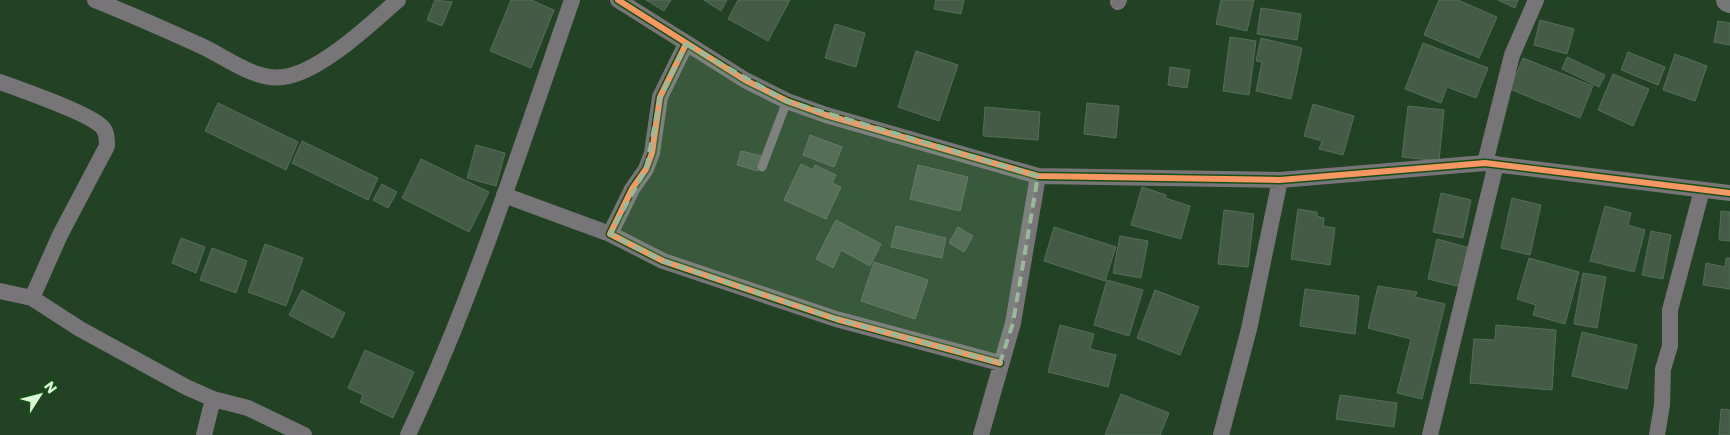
<svg xmlns="http://www.w3.org/2000/svg" width="1730" height="435" font-family="Poppins,sans-serif">
	<style>
		.building { fill: #445c45; stroke: #556f56 }
		.lines { fill: none; stroke-linecap: round; stroke-linejoin: round }
		.lane { stroke: #777578; stroke-width: 9 }
		.street { stroke: #777578; stroke-width: 16 }
		.secondary { stroke: #757876; stroke-width: 24 }
		.cycleway-casing { stroke: #144f16; stroke-width: 9 }
		.cycleway { stroke: #f99763; stroke-width: 6 }
		.marked { fill: #9ab999; fill-opacity: 0.2; stroke: #9ab999; stroke-width: 4; stroke-dasharray: 10 6; stroke-linejoin: round }
	</style>
	<rect width="100%" height="100%" fill="#214223"/>
	<path class="building" d="M435,0L452,2L442,26L427,20Z
		M511,0H531L554,10L531,68L490,51Z
		M646,0H671L664,11Z
		M704,0H727L721,11Z
		M738,0H790L768,41L728,19Z
		M936,0H964L961,14L934,9Z
		M1221,0H1254L1247,31L1216,24Z
		M1439,0H1458L1497,17L1479,58L1424,35Z
		M1498,0H1518L1515,8Z
		M1261,8L1301,14L1297,40L1257,34Z
		M1540,20L1574,29L1567,54L1534,45Z
		M1718,21L1730,23V45L1714,42Z
		M835,24L865,33L856,67L825,58Z
		M1230,37L1256,41L1249,95L1223,91Z
		M1261,38L1302,48L1291,99L1256,91L1262,62L1256,61Z
		M1423,43L1488,68L1476,98L1447,87L1441,103L1405,89Z
		M916,51L958,65L939,121L898,107Z
		M1628,52L1665,67L1658,85L1621,70Z
		M1675,54L1707,66L1695,101L1663,90Z
		M1567,57L1605,75L1599,87L1562,69Z
		M1523,58L1593,86L1580,118L1510,89Z
		M1170,67L1190,70L1187,88L1168,85Z
		M1613,74L1649,89L1633,126L1598,110Z
		M218,103L298,142L286,170L205,131Z
		M1087,103L1119,106L1116,138L1084,134Z
		M1313,104L1354,116L1343,155L1319,149L1322,141L1304,136Z
		M1408,106L1444,110L1439,161L1402,157Z
		M985,107L1040,112L1038,140L983,136Z
		M810,135L842,147L834,167L803,155Z
		M302,141L378,178L368,200L292,163Z
		M476,145L505,153L496,186L467,178Z
		M741,151L762,156L758,171L737,165Z
		M421,159L489,192L469,232L402,198Z
		M801,164L813,170L815,165L836,175L832,183L841,187L826,219L784,200Z
		M918,165L968,177L960,211L910,199Z
		M382,184L397,192L388,208L373,200Z
		M1142,187L1166,195L1165,198L1190,206L1181,239L1131,225Z
		M1441,193L1471,200L1463,238L1433,232Z
		M1512,198L1541,205L1530,255L1501,248Z
		M1605,206L1631,213L1628,225L1645,230L1634,272L1590,261Z
		M1298,209L1317,212V216L1324,218L1323,226L1335,228L1330,265L1291,259Z
		M1224,210L1254,214L1248,267L1218,264Z
		M1721,211L1730,212V241L1719,240Z
		M836,220L881,244L870,266L841,250L833,268L816,259Z
		M896,226L946,238L942,258L891,247Z
		M958,227L973,236L964,252L949,243Z
		M1054,227L1116,247L1105,281L1044,261Z
		M1651,231L1671,235L1663,279L1642,275Z
		M1120,236L1148,241L1141,278L1113,273Z
		M181,238L205,247L196,273L172,263Z
		M1437,239L1470,248L1461,287L1428,279Z
		M265,244L303,258L286,306L248,292Z
		M212,248L247,261L236,293L200,280Z
		M1529,258L1579,272L1565,324L1533,315L1536,305L1517,299Z
		M1726,258H1730V289L1703,285L1706,263L1725,267Z
		M874,262L928,280L915,319L861,301Z
		M1583,273L1606,277L1597,328L1574,324Z
		M1107,280L1143,290L1129,336L1094,325Z
		M1378,286L1417,292L1415,297L1445,304L1422,399L1397,393L1411,339L1368,328Z
		M1305,289L1359,296L1355,334L1300,326Z
		M302,290L345,313L333,338L289,315Z
		M1155,290L1199,307L1180,355L1137,338Z
		M1060,325L1094,334L1090,349L1116,355L1108,387L1048,372Z
		M1496,325L1556,330L1552,390L1470,383L1474,339L1495,340Z
		M1582,332L1637,345L1627,389L1572,376Z
		M365,350L414,372L393,418L360,402L363,395L348,388Z
		M1121,394L1169,413L1160,435H1105Z
		M1340,395L1397,403L1394,427L1336,419Z
		M1721,409L1730,410V435H1719Z"/>
	<g class="lines">
		<path class="lane" d="M762,167L787,101"/>
		<path class="street" d="M95,0C130,14 164,29 197,44C226,56 256,84 289,76C324,68 371,24 398,0
			M618,0L745,80L787,101L826,115L1038,176L1280,180L1485,163L1730,193
			M1118,2L1119,0
			M686,44L660,97L652,153L646,169L632,189L610,234L663,261L836,319L1000,363
			M0,82C19,89 92,114 103,128C107,133 107,140 107,146L60,235L32,298
			M1485,163L1512,55L1536,0
			M504,195L610,234
			M0,291L32,298L80,329L186,387L213,399L248,408L304,435
			M204,435L213,399
			M408,435C474,295 521,146 572,0
			M981,435L1013,323L1038,176
			M1221,435L1249,329L1280,180
			M1430,435L1496,164
			M1657,435L1662,405L1663,369L1670,346V310L1702,190"/>
		<path class="secondary" d="M1728,0L1730,1"/>
		<g class="cycleway-casing">
			<path id="cycleway" d="M618,0L745,80L787,101L826,115L1038,176L1280,180L1485,163L1730,193
				M686,44L660,97L652,153L646,169L632,189L610,234L663,261L836,319L1000,363"/>
		</g>
		<use href="#cycleway" class="cycleway"/>
	</g>
	<path class="marked" d="M686,44L787,101L1038,176L1013,323L1000,363L836,319L663,261L610,234L646,169L660,97Z"/>
	<g transform="translate(40 395) rotate(54)" stroke="#144f16" stroke-width="4" paint-order="stroke">
	<path d="M0-4L9 19L0 12L-9 19Z" fill="#dbf9d9"/>
	<text y="-8" font-size="14" font-weight="bold" text-anchor="middle" fill="#dbf9d9">N</text>
	</g>
</svg>
